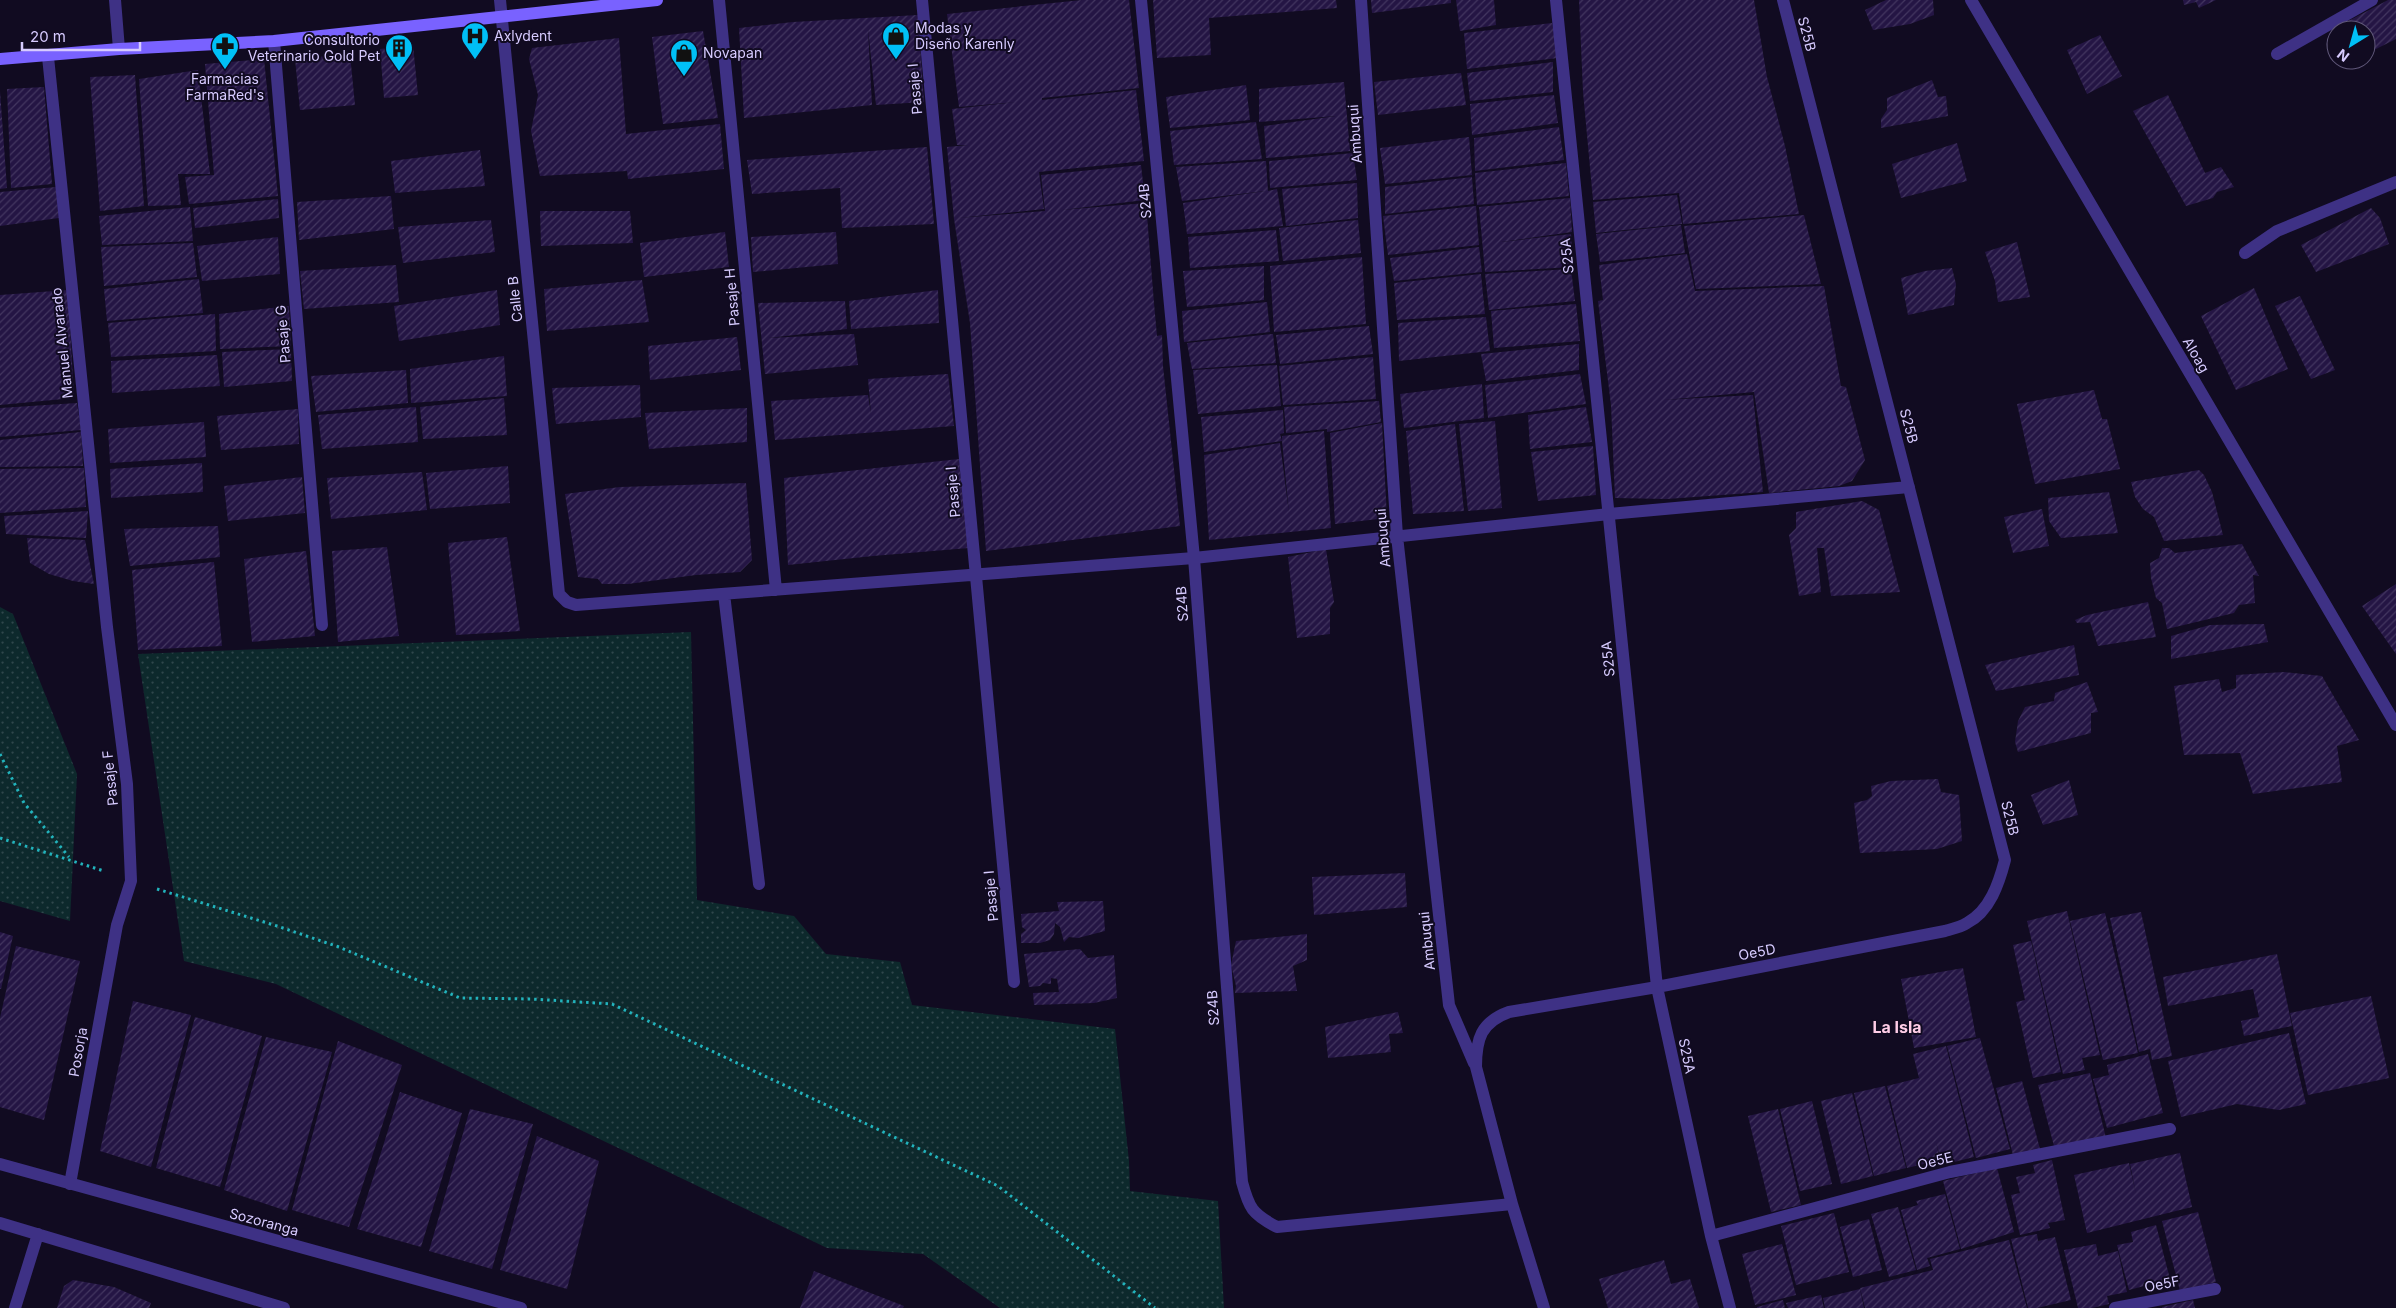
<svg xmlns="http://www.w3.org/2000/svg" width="2396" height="1308" font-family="Inter,sans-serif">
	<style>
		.park { fill: url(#park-dots) }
		.building { fill: url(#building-hatch) }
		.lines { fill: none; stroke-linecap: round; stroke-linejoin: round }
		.path { stroke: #22b3bc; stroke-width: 3; stroke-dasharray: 2.5 4; stroke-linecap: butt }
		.lane { stroke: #3e3185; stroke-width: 12 }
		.street { stroke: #3e3185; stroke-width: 12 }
		.secondary { stroke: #7962ff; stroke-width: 12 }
		.labels { text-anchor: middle; stroke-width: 4; stroke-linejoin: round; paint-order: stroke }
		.poi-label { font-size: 14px; fill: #d7cbff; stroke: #110b21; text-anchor: start }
		.street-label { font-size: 14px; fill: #d7cbff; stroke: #110b21 }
		.quarter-label { font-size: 16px; font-weight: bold; fill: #ffcde7; stroke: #110b21 }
	</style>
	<defs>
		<pattern id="park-dots" width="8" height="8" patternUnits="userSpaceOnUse" patternTransform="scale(1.25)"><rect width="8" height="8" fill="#0d292c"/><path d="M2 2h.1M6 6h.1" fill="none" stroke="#30474c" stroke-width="1.8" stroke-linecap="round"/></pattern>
		<pattern id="building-hatch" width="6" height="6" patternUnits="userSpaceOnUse" patternTransform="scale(1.25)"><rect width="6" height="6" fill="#241544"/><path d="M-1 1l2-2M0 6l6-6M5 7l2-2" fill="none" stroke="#433660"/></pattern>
	</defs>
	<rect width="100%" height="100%" fill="#110b21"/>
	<path class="park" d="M0,607L13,614L77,774L70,921L0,901Z
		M691,632L697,900L794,916L826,954L900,962L912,1005L1115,1029L1129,1161L1130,1191L1218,1201L1224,1308H1000L923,1254L827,1248L276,984L184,961L138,654Z"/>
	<path class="building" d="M1082,0H1129L1139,88L1042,98V100L1136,90L1144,161L1039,172L1044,209L958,218L1045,211L1041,175L1141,165L1145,200L1062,210L1146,203L1154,303L1157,336L1162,335L1163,366L1180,526L986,551L970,323L954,219L947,147L968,145H957L952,109L1017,102L959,107L947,14Z
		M1153,0H1336L1337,8L1209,18L1211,55L1157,58Z
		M1371,0H1451V3L1372,13Z
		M1456,0H1494L1496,25L1460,31Z
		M1579,0H1754L1767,77L1785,146L1799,214L1683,224L1679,193L1593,200L1583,92Z
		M1886,0H1933L1934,15L1910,24L1873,30L1865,10Z
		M2183,0H2216L2199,8L2196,2L2184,5Z
		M2388,0H2396V39L2374,50L2371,43L2375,39L2373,36L2366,39V30H2341L2339,26Z
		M918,15L924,102L876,105L868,29L872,105L744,118L739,28L793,22Z
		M1552,23L1558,58L1467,69L1464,33Z
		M703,31L718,118L663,124L652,37Z
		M2100,35L2122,76L2087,94L2067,50Z
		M619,38L626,134L720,124L724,169L628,179L627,171L540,176L531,131L538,95L529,59L532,48Z
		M413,45L418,95L384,98L380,49Z
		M350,54L355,105L300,110L295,59Z
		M264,59L278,196L189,204L185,177L214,175L205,64Z
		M1553,62V92L1470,101L1467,73Z
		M198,70L210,174H178L181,205L148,206L139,79Z
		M1461,73L1466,105L1378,115L1374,82Z
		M135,75L144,206L100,211L90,77Z
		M1932,80L1938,97L1946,96L1948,116L1881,128V119L1887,110V98Z
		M1344,82L1350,151L1266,158L1264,126L1336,116L1259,122V89Z
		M1246,85L1250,120L1170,128L1166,97Z
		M44,87L52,184L11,188L7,89Z
		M0,91L7,188L0,189Z
		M1554,95L1558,123L1472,135L1470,104Z
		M2168,95L2205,173L2221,167L2234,187L2217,192L2213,198L2186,206L2133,111Z
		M1256,122L1262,159L1174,165L1170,131Z
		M1559,127L1564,160L1475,171L1474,138Z
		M1469,137L1472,175L1385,184L1380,148Z
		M1957,143L1967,181L1901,198L1892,164Z
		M927,147L934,224L842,228L840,188L752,194L747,160Z
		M480,150L485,186L395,193L391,161Z
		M1353,153L1357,180L1270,188L1269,161Z
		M1266,161L1268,191L1277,189L1283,226L1187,234L1183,203L1265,191L1182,201L1176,167Z
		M1566,163L1569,196L1477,205L1475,173Z
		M1472,177L1474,204L1385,214V187Z
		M1357,183L1358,218L1286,226L1282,189Z
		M56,187L59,218L0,226V192Z
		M1677,195L1682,224L1596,233L1593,202Z
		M391,196L394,229L299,240L297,202Z
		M1570,198L1572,232L1501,242L1571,234L1573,267L1485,272L1479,207Z
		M278,199L279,218L195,228L193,208Z
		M1476,206L1479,245L1388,255L1383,216Z
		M190,207L193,241L102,245L99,216Z
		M2371,208L2380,218L2389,244L2316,272L2301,245Z
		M540,211H630L633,243L541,246Z
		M1804,215L1821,284L1696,289L1684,226Z
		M491,220L495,252L403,263L398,227Z
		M1358,220L1361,253L1283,261L1279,228Z
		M1681,225L1685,253L1600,262L1596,234Z
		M1276,230L1279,261L1190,268L1188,237Z
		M725,232L729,267L644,277L640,243Z
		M836,232L838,264L753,272L751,237Z
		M278,237L280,274L202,281L197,246Z
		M2017,242L2030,297L1998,302L1995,281L1985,252Z
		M193,243L197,277L104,286L101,247Z
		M1479,247L1482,272L1394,281L1390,258Z
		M1687,254L1695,291L1824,286L1841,386L1846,387L1865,460L1852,481L1839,486L1769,493L1754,392L1664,400L1753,395L1763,492L1667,499L1615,498L1611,405L1598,301L1603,300L1599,265Z
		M1362,257L1366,324L1274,332L1270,266Z
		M396,265L399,302L304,309L300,271Z
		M1264,266V300L1187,307L1183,271Z
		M1952,268L1956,284L1954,305L1908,315L1901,278L1925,271Z
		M1571,269L1575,301L1489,310L1485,274Z
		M1481,274L1485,314L1397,320L1394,283Z
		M199,279L203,313L107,321L104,289Z
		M642,280L649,322L547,331L544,289Z
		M2254,288L2288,369L2236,390L2201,316Z
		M68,290L74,398L0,405V295Z
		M497,290L500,325L399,341L394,306Z
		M938,290L939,323L851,329L849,301Z
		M2300,296L2335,370L2311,379L2275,306Z
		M845,301L847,329L768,338L854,334L858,365L765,374L758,303Z
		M1267,302L1270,332L1184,342L1182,311Z
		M1576,304L1580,341L1494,348L1491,311Z
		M289,306L291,346L220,349L219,314Z
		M215,314L216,351L111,357L108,323Z
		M1486,317L1490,351L1399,361L1398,323Z
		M1369,326L1373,354L1280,364L1276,335Z
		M1273,334L1276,363L1192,369L1187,343Z
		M737,337L741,370L650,380L648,346Z
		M1579,344V370L1486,381L1481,354Z
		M291,349L292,381L224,387L222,352Z
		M217,355L220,386L112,393L111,361Z
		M504,356L507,396L411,403L410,369Z
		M1373,357L1376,399L1283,405L1279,366Z
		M1277,365L1281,406L1198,414L1193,370Z
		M406,370L408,403L316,412L311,376Z
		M948,374L954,426L775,440L771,401L868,395L871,414L868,379Z
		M1580,374L1586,404L1488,418L1485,385Z
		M1482,384L1484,418L1404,428L1400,394Z
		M640,385L641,417L556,424L552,388Z
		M2094,390L2102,419H2107L2120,469L2035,484L2017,404Z
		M504,398L507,435L423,439L420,407Z
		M1379,401L1381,422L1327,432V429L1286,433L1284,407Z
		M77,403L81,430L0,437V408Z
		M416,407L418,442L322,449L318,415Z
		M1586,407L1592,442L1530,449L1528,415Z
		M747,408V442L649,449L645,413Z
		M298,409L299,444L221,450L217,416Z
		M1283,410L1284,433L1280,434L1282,441V436L1324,431L1331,528L1209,540L1204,455L1280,443L1289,513L1282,441L1204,452L1201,417Z
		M1495,421L1502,508L1468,511L1459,424Z
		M204,422L206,457L110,463L108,429Z
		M1382,423L1387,518L1335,524L1330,433Z
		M1455,424L1464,511L1413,514L1406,431Z
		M81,432L83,466L0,467V440Z
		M1593,446L1596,495L1538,501L1531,452Z
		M959,459L969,548L873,556L788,565L784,478Z
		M202,463L203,492L111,498L110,469Z
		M508,466L510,503L430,509L426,473Z
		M84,468L86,507L0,513V469Z
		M2199,470L2204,475L2212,492L2223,535L2164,541L2154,517L2143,509L2135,497L2131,482Z
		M422,472L427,510L331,519L327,478Z
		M302,477L305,513L228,521L224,486Z
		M746,483L752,560L740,572L696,575L628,584H602L598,579L578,577L565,494L620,487Z
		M2109,492L2118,533L2061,538L2049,521L2048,498Z
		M1862,501L1879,510L1900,592L1831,596L1824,548H1817L1821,592L1799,596L1789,535L1796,528V512Z
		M2042,509L2049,546L2013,553L2004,517Z
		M88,511L86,538L6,534L4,516Z
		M218,526L220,557L130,566L124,529Z
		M507,537L520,631L456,635L448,543Z
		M27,538L85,540L94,584L73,581L49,574L30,563Z
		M2242,544L2259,576L2253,575L2255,603L2239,605L2234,613L2167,629L2162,603L2156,598L2151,578L2150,563L2159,558L2162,548H2169L2175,553Z
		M387,547L399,636L338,642L332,551Z
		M1326,549L1334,602L1330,608V634L1297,638L1288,557Z
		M306,551L315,636L252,642L244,559Z
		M214,562L222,646L138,650L132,570Z
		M2396,584V654L2362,606Z
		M2148,602L2156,637L2098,646L2090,622L2077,623L2075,620L2087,615Z
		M2264,624L2268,642L2171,659V636L2210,625Z
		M2074,645L2079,675L1996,691L1985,665Z
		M2284,672L2322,676L2359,740L2337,746L2342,782L2253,794L2240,753L2184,755L2174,686L2219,679L2222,692L2236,688V675Z
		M2087,682L2098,712L2091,713V733L2018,752L2015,742L2018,721L2025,707L2054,701L2055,693Z
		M1938,779L1941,792L1959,795L1962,841L1937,849L1860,853L1854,803L1867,800L1872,796L1871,786L1891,781Z
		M2069,780L2078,815L2043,825L2031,795Z
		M1405,873L1407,907L1314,915L1312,877Z
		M1103,901L1105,931L1078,938L1069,937L1064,942L1060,927L1055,923L1054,934L1050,940L1040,943H1021V934L1026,930L1022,927L1021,914L1059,911L1057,902Z
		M2067,911L2100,1055L2082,1058L2085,1070L2063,1074L2027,921Z
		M2141,912L2172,1056L2152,1060L2150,1049L2139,1052L2110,918Z
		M2105,913L2138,1053L2103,1060L2070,921Z
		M0,932L13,936L1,989H0Z
		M1307,934V960L1293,966L1297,991L1235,993L1236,986L1231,965L1236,941Z
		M2031,941L2061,1072L2033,1078L2016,1002L2025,1000L2013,945Z
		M16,946L80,961L44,1120L0,1107V1018Z
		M1080,949L1088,958L1114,955L1117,998L1094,1003L1034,1005L1033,993L1059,992L1057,979L1051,978V984L1043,983L1040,986L1029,987L1024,954Z
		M2277,954L2292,1026L2244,1036L2241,1021L2259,1017L2253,989L2168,1006L2163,977Z
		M1963,968L1976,1037L1914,1048L1901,979Z
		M2371,996L2389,1078L2308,1095L2290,1013Z
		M133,1001L191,1015L151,1167L100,1151Z
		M1398,1012L1403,1033L1389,1034L1391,1052L1328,1058L1325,1027Z
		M195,1017L262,1036L220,1187L156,1168Z
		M2289,1033L2306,1104L2279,1110L2237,1104L2181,1117L2168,1061Z
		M266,1037L332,1052L287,1211L224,1190Z
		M1980,1038L2010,1149L1976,1158L1947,1046Z
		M338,1041L402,1065L349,1227L292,1210Z
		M1946,1046L1974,1157L1942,1165L1936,1142L1940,1160L1907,1168L1887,1086L1919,1078L1913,1054Z
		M2148,1054L2163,1113L2107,1128L2093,1079L2109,1075L2107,1065Z
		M2090,1073L2106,1138L2055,1150L2038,1085Z
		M2022,1081L2040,1149L2013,1155L1996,1088Z
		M1885,1086L1906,1168L1874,1176L1854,1093Z
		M400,1092L462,1113L421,1247L357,1229Z
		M1852,1093L1873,1176L1841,1184L1821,1101Z
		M1812,1101L1832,1184L1800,1191L1780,1109Z
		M470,1109L533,1124L492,1269L429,1251Z
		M1778,1109L1801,1205L1771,1212L1748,1116Z
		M537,1136L599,1161L567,1289L500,1270Z
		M2180,1153L2192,1207L2087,1233L2074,1175L2129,1163L2136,1194L2130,1164Z
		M2052,1160L2065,1220L2048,1223L2050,1228L2020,1235L2011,1195L2020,1193L2016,1177L2035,1173L2033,1165Z
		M1997,1168L2014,1232L1961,1249L1943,1181Z
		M1945,1194L1960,1249L1927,1258L1930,1266L1917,1270L1901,1210L1918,1205L1916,1201Z
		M1898,1207L1916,1270L1889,1277L1871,1214Z
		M2198,1212L2216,1282L2180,1291L2162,1221Z
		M1834,1213L1849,1272L1796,1285L1781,1226Z
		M1869,1219L1882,1270L1853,1277L1840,1227Z
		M2156,1225L2170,1279L2129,1290L2117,1245L2133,1242L2131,1232Z
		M2037,1234L2038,1241L2055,1237L2071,1300L2037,1308H2028L2011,1239Z
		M2009,1240L2027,1308H1865L1860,1288L1933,1270L1930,1259Z
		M1782,1244L1796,1295L1755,1305L1742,1254Z
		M2096,1244L2098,1256L2118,1251L2127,1292L2107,1296L2109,1304L2092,1308H2078L2064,1250Z
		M1664,1260L1671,1284L1690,1279L1699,1308H1608L1599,1279Z
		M814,1271L904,1306L903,1308H800Z
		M73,1280L114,1287L151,1303L149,1308H57L64,1286Z
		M1860,1289L1864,1308H1825L1823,1298Z
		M1821,1295L1824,1308H1788L1786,1303Z
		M1783,1300L1785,1308H1757V1307Z
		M2193,1300L2195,1308H2162V1307Z"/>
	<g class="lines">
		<path class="path" d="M0,754L24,803L69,857
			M0,838L104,871
			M157,889L277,926L339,947L460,998L532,999L612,1004L998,1186L1155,1308"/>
		<path class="lane" d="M274,41L322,625
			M2277,54L2372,0
			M48,57L107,627L127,784L131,881L117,925L70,1184
			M2245,253L2277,231L2396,182"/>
		<path class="street" d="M115,0L119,49
			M500,0L559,594L567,602L576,605L1194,558L1609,514L1909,487
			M719,0L776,590
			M922,0L1014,982
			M1141,0L1194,558L1242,1182C1249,1208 1252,1214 1277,1227L1512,1204
			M1361,0L1397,536L1449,1005L1474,1063
			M1556,0L1657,987L1711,1236L1730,1308
			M1971,0L2396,725
			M724,594L759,884
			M0,1164L521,1308
			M0,1223L284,1308
			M1711,1236L1950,1172L2170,1129
			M15,1308L38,1234
			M1544,1308L1512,1204L1476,1067C1476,1039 1481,1022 1509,1012L1657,987L1945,931C1952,929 1961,927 1967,923C1990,911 1999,883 2005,860L1783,0
			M2115,1308L2215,1289"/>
		<path class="secondary" d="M0,59L119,49L274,41L657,0"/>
	</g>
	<defs>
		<g id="hospital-pin" transform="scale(1.4375)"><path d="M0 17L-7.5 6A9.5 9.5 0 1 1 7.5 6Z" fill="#00c0f6" stroke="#110b21"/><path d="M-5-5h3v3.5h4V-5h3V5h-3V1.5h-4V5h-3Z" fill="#111"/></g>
		<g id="shop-pin" transform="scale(1.4375)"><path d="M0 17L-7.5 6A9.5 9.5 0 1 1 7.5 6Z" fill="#00c0f6" stroke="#110b21"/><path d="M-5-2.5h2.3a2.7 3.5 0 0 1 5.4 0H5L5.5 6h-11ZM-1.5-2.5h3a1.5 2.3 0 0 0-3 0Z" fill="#111"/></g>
		<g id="pharmacy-pin" transform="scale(1.4375)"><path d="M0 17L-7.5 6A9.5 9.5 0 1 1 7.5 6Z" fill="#00c0f6" stroke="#110b21"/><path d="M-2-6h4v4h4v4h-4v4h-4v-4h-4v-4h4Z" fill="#111"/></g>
		<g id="building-pin" transform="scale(1.4375)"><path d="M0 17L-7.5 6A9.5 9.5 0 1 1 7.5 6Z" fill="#00c0f6" stroke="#110b21"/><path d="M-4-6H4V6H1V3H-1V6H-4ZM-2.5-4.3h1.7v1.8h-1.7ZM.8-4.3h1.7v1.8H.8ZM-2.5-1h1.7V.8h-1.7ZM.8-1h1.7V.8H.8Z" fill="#111"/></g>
	</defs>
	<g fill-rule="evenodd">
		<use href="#hospital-pin" x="475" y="36"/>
		<use href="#shop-pin" x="896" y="36"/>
		<use href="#pharmacy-pin" x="225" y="46"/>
		<use href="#building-pin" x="399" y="48"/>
		<use href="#shop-pin" x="684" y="53"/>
	</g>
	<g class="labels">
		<g class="poi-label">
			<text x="915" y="33">Modas y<tspan x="915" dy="16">Diseño Karenly</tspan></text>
			<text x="494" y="41">Axlydent</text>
			<text x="380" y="45" text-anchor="end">Consultorio<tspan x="380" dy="16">Veterinario Gold Pet</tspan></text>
			<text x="703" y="58">Novapan</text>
			<text x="225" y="84" text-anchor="middle">Farmacias<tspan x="225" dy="16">FarmaRed's</tspan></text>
		</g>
		<g class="street-label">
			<text transform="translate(1807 34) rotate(75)" y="5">S25B</text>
			<text transform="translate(915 89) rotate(-95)" y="5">Pasaje I</text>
			<text transform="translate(1355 134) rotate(-94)" y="5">Ambuqui</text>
			<text transform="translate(1145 201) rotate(-95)" y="5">S24B</text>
			<text transform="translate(1567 256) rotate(-96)" y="5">S25A</text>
			<text transform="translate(732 297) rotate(-95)" y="5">Pasaje H</text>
			<text transform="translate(515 299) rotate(-96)" y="5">Calle B</text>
			<text transform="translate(283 334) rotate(-95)" y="5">Pasaje G</text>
			<text transform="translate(62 343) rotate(-96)" y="5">Manuel Alvarado</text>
			<text transform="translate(2196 355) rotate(60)" y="5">Aloag</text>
			<text transform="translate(1909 426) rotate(75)" y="5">S25B</text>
			<text transform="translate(953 492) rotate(-95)" y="5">Pasaje I</text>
			<text transform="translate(1383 538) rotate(-95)" y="5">Ambuqui</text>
			<text transform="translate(1182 604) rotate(-94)" y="5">S24B</text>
			<text transform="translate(1608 659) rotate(-96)" y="5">S25A</text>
			<text transform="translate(110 778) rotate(-96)" y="5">Pasaje F</text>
			<text transform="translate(2010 818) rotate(76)" y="5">S25B</text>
			<text transform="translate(991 896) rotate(-95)" y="5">Pasaje I</text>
			<text transform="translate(1427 941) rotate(-96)" y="5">Ambuqui</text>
			<text transform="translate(1757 952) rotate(-11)" y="5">Oe5D</text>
			<text transform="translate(1213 1008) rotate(-94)" y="5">S24B</text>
			<text transform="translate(78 1052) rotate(-80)" y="5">Posorja</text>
			<text transform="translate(1687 1056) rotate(78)" y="5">S25A</text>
			<text transform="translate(1935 1161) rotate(-14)" y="5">Oe5E</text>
			<text transform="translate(264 1222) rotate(15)" y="5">Sozoranga</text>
			<text transform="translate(2162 1284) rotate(-11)" y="5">Oe5F</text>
		</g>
		<g class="quarter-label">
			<text x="1897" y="1033">La Isla</text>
		</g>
	</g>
	<g transform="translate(2351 45) rotate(217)"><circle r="24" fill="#110b21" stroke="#60587a"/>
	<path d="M0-4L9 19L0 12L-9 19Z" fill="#00c0f6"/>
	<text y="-8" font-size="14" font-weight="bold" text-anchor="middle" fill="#d7cbff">N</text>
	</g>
	<path d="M22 42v8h118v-8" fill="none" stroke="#d7cbff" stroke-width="2.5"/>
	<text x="30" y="42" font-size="15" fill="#d7cbff" stroke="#110b21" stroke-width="4" paint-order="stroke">20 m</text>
</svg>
